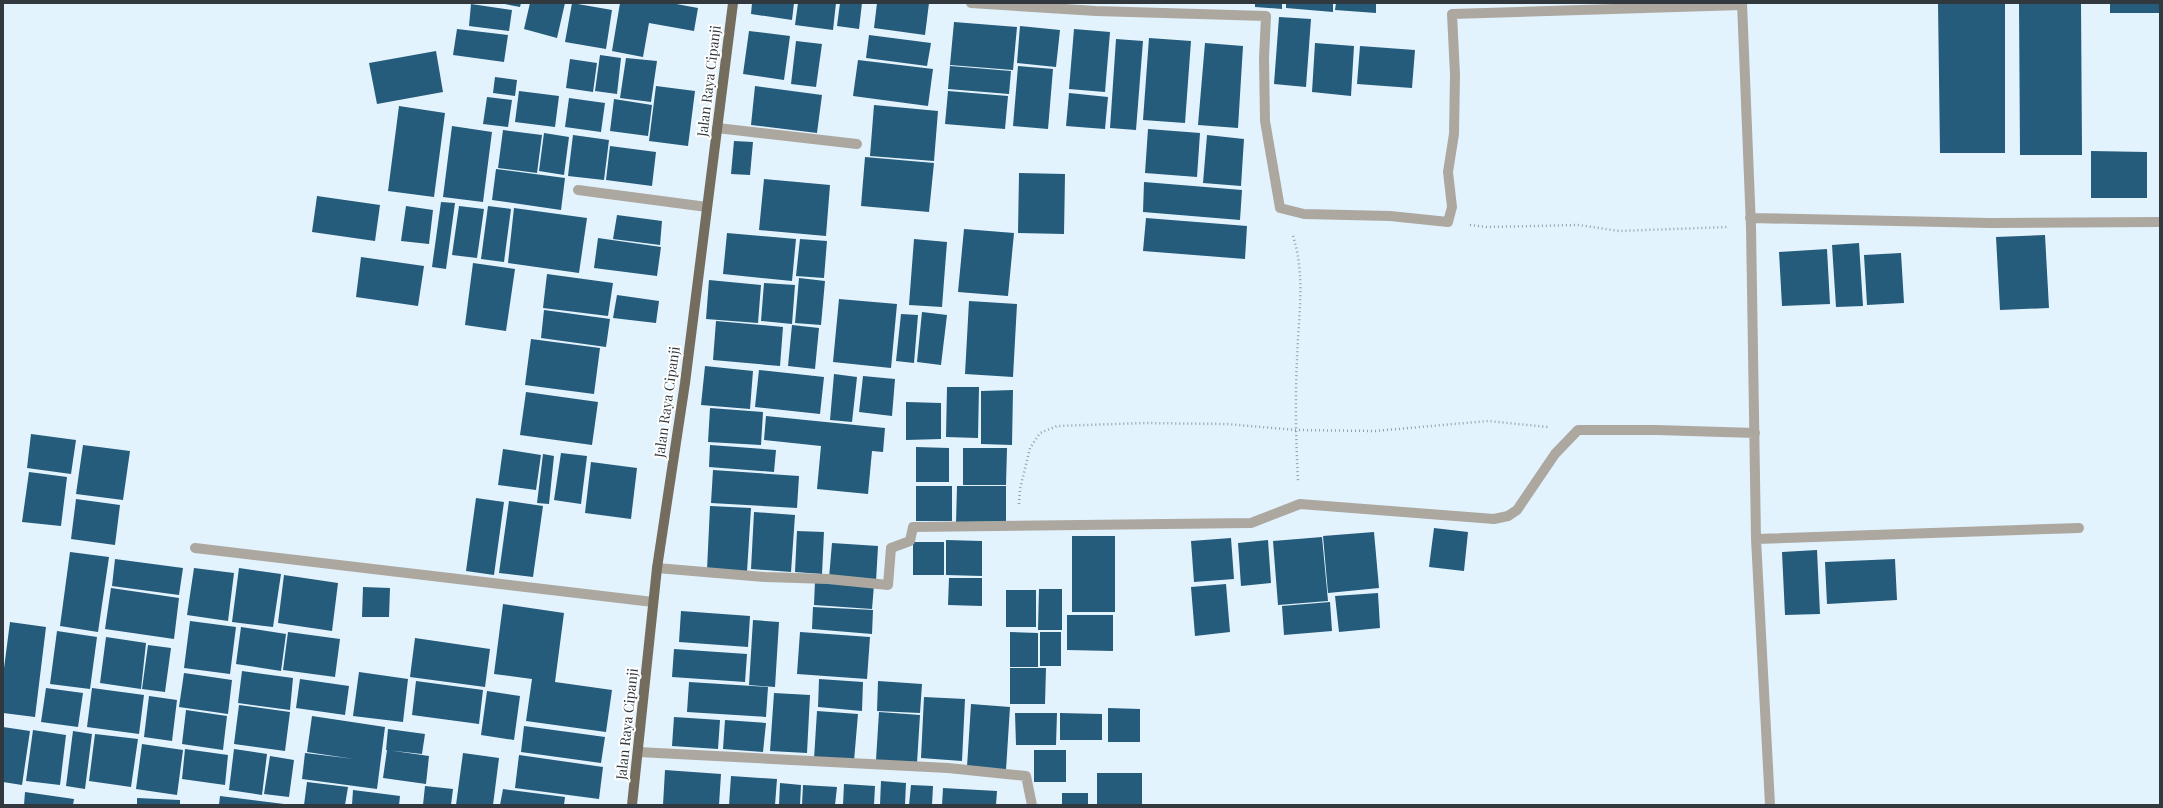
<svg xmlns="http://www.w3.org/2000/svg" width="2163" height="808" font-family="'Playfair Display',serif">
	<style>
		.building { fill: #255b7b }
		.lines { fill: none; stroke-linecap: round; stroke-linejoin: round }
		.path { stroke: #929ea7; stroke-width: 2.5; stroke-dasharray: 1 3; stroke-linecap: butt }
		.minor { stroke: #aca8a0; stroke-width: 10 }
		.major { stroke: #746d5e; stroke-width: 10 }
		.labels { text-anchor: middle; stroke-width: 4; stroke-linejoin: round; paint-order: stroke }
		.street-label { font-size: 14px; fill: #31393e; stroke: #fff }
	</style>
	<rect width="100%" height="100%" fill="#e3f3fe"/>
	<path class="building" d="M499,3H521L520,7Z
		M530,3H565L557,38L524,29Z
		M572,3L612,10L606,49L565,42Z
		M620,3H671L698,8L694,31L649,23L643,57L612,51Z
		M752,3H794L792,20L751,14Z
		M798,3H836L833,30L795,25Z
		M840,3H862L859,29L837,26Z
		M877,3H929L925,35L874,28Z
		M1255,3H1282V9L1255,7Z
		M1286,3H1333V12L1286,8Z
		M1336,3H1376V13L1335,10Z
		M1938,3H2005V153H1940Z
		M2019,3H2081L2082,155H2020Z
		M2110,3H2160V13H2110Z
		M471,4L512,10L509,31L469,26Z
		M1279,17L1311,19L1306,87L1274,84Z
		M954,22L1017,27L1013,70L950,65Z
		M1020,26L1060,30L1056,67L1017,63Z
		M457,29L508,35L504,62L453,55Z
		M1074,29L1110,32L1105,92L1069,89Z
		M749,31L790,36L784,80L743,74Z
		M869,35L931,43L927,66L866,58Z
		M1149,38L1191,41L1185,123L1143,120Z
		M1116,39L1143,41L1136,130L1110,128Z
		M796,41L822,44L816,87L791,84Z
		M1205,43L1243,46L1238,128L1198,125Z
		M1315,43L1354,46L1351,96L1312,92Z
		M1360,46L1415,50L1412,88L1357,84Z
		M436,51L443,92L377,104L369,63Z
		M600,55L621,58L617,94L595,91Z
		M626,58L657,61L651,102L620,98Z
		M570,59L597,63L593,92L566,88Z
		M858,60L933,69L928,106L853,96Z
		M950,66L1011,71L1009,94L948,89Z
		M1018,66L1053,69L1048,129L1013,126Z
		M495,77L517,80L515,96L493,93Z
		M656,86L695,91L688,146L649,141Z
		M755,86L822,95L817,133L751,125Z
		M519,91L559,96L555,127L515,122Z
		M948,91L1008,96L1005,129L945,124Z
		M1069,93L1108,97L1105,129L1066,126Z
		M487,97L512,100L508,127L483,124Z
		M569,98L605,103L601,132L565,127Z
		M614,99L652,105L648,136L610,131Z
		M874,105L938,111L934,161L870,156Z
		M399,106L445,113L434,197L388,191Z
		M452,126L492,132L483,202L443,197Z
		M1148,129L1200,133L1197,177L1145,173Z
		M503,130L542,135L537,173L498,168Z
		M544,133L569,137L564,175L539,171Z
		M573,135L609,140L604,180L568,176Z
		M1207,135L1244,139L1241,186L1203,183Z
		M734,141L753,142L750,175L731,174Z
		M610,146L656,152L652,186L606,180Z
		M2091,151L2147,152V198H2091Z
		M865,157L934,163L929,212L861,206Z
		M496,169L565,178L561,210L492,200Z
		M1019,173L1065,174L1064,234L1018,233Z
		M764,179L830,185L826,236L759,230Z
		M1144,182L1242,190L1240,220L1143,212Z
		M317,196L380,205L375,241L312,232Z
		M441,202L455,203L446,269L432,267Z
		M406,206L433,210L429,244L401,241Z
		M459,206L484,209L477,258L452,255Z
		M488,206L511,209L504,262L481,259Z
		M514,208L587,218L579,273L508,263Z
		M617,215L662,221L660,245L613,239Z
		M1146,218L1247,226L1245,259L1143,251Z
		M964,229L1014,233L1008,296L958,292Z
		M727,233L796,239L792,281L723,274Z
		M2045,235L2049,308L2000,310L1996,237Z
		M598,238L661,247L657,276L594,268Z
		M800,239L827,241L824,278L796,276Z
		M914,239L947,242L942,307L909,305Z
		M1859,243L1863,306L1836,307L1832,245Z
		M1827,249L1830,304L1782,306L1779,252Z
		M1901,253L1904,303L1867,305L1864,255Z
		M361,257L424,266L418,306L356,297Z
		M473,263L515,269L506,331L465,325Z
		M547,274L613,283L608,316L543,308Z
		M799,278L825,281L821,325L795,323Z
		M709,280L761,285L758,323L706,319Z
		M764,283L795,285L792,324L761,321Z
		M617,295L659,301L656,323L613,318Z
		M839,299L897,304L891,368L833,362Z
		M969,301L1017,304L1013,377L965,374Z
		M544,310L610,319L606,347L541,338Z
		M922,312L947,315L941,365L917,362Z
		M901,314L918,315L914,363L896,361Z
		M716,321L783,327L780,366L713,360Z
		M792,325L819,328L815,369L788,366Z
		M531,339L600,348L594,394L525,385Z
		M705,366L753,371L750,409L701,405Z
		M759,370L824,377L820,414L755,407Z
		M834,374L857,377L852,422L830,420Z
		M863,376L895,379L892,416L859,412Z
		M947,387H979L978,438L946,437Z
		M1013,390L1012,445L981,444V391Z
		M526,392L598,402L592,445L520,435Z
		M906,402L941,403V439L906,440Z
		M710,408L763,412L761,445L708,442Z
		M766,416L885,428L883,452L872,451L868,494L817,489L821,446L764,440Z
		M31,434L76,440L71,474L27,468Z
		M83,445L130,451L123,500L76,494Z
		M710,445L776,450L774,472L709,467Z
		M916,447L949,448V482H916Z
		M963,448H1007L1006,485H963Z
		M503,449L541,455L536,490L498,485Z
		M561,453L587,456L581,504L554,500Z
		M543,454L554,456L549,504L537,503Z
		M591,462L637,468L631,519L585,513Z
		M713,470L799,476L797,508L711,503Z
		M29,472L67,477L61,526L22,522Z
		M916,486H952V521H916Z
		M957,486H1006V525L956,524Z
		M476,498L504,502L494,575L466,571Z
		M76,499L120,505L115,545L71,539Z
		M509,501L543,506L533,577L499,573Z
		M710,506L751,508L747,572L707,570Z
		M754,512L795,515L791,572L751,569Z
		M1434,528L1468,532L1464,571L1429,567Z
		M797,531L824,532L822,574L795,572Z
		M1374,532L1379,588L1328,593L1323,536Z
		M1072,536H1115V612H1072Z
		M1322,537L1328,601L1278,605L1273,541Z
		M1231,538L1234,579L1194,582L1191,541Z
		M946,540L982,541V576L946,575Z
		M1268,540L1271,583L1241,586L1238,543Z
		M913,542H944V575H913Z
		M832,543L878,546L876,582L829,578Z
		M1817,550L1820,614L1785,615L1782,552Z
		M70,552L109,557L98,632L60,626Z
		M115,559L183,568L179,595L112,586Z
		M1895,559L1897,600L1827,604L1825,562Z
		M194,568L234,573L228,621L187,615Z
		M239,568L281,574L273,627L232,622Z
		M284,575L338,583L332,631L278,623Z
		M949,578H982V606L948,605Z
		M815,581L874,585L872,609L814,605Z
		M1226,584L1230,632L1195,636L1191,587Z
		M363,587L390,588L389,617H362Z
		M111,588L179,598L174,639L105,629Z
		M1039,589H1062V630H1038Z
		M1006,590H1036V627H1006Z
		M1378,593L1380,628L1339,632L1335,596Z
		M1330,602L1332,631L1284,635L1282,606Z
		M503,604L564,613L555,682L612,690L606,732L526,721L532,679L494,674Z
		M813,607L873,610L872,634L812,629Z
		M681,611L750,616L748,647L679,642Z
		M1067,615H1113V651L1067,650Z
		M753,620L779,622L775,687L749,685Z
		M190,621L236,627L230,674L184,668Z
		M10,622L46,627L35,717L3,713V676Z
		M241,627L286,634L281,671L236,664Z
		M57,631L97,637L90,689L50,684Z
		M288,632L340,639L335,677L283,670Z
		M800,632L870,637L867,679L797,674Z
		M1010,632L1038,633V667H1010Z
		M1040,632H1061V666H1040Z
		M106,637L146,643L141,689L100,683Z
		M415,638L490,649L485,687L410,677Z
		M148,645L171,648L165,692L142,689Z
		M674,649L747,654L745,682L672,677Z
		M1010,668H1046L1045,704H1010Z
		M242,671L293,678L290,710L238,703Z
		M359,672L408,679L403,722L353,716Z
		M184,673L232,680L228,714L179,707Z
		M300,679L349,686L345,715L296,708Z
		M819,679L863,682L862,711L818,707Z
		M416,681L483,690L479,724L412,715Z
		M878,681L922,684L920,713L877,711Z
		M689,682L768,687L766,717L687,712Z
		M46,688L83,693L78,727L41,722Z
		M92,688L144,695L139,734L87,727Z
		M487,691L520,696L514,740L481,735Z
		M774,693L810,695L807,753L770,751Z
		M149,696L177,700L172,741L144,737Z
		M924,697L965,699L962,761L921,758Z
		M971,704L1010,707L1006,770L967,767Z
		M239,705L290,712L285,751L234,744Z
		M1108,708L1140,709V742H1108Z
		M186,710L227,716L223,750L182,744Z
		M817,711L858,714L854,761L814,759Z
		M879,712L920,715L917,763L876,760Z
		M1015,713H1057L1056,745H1016Z
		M1060,713L1102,714V740H1060Z
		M312,716L385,727L377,789L302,779L305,753L354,759L307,752Z
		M674,717L720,720L718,749L672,746Z
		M725,720L766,723L763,752L723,749Z
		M524,726L605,737L601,763L521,752Z
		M3,727L30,731L22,785L3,782Z
		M388,729L425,734L422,754L386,750Z
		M33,730L66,735L60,785L26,781Z
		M73,731L92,734L85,789L66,786Z
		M95,734L138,739L131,787L89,781Z
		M142,744L183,750L177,795L136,789Z
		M185,749L228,755L225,785L182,779Z
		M234,749L267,754L262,795L229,790Z
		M387,750L429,756L426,784L383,778Z
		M1034,750H1066V782H1034Z
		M463,753L499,758L493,805H456Z
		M519,755L603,767L599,799L515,788Z
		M270,756L294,760L289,797L264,794Z
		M665,770L721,774L719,805H663Z
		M1097,773H1142V805H1097Z
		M731,776L777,779L775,805H729Z
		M881,781L906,783L905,805H880Z
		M307,782L348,787L345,805H304Z
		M780,783L801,785L800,805H779Z
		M844,784L875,786L874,805H843Z
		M803,785L837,787L835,805H802Z
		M911,785L933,786L932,805H909Z
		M425,786L453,789L451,805H423Z
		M943,788L997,791L996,805H942Z
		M503,789L565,797L564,805H500Z
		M353,790L400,796L399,805H352Z
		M25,792L74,799L73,805H24Z
		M1062,793H1088V805H1062Z
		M220,796L284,804V805H219Z
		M137,798L180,800V805H137Z"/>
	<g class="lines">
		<path class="path" d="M1470,225L1487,227L1579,225L1619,231L1728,227
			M1293,236C1306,276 1298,319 1297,360C1295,400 1296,441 1298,482
			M1019,504L1020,489L1030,448L1040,433L1057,426L1144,423L1227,424L1296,430L1375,431L1488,421L1548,427"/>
		<path class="minor" d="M971,3L1096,11L1266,16L1264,58L1265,121L1280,208L1304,214L1390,216L1448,222L1452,207L1448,172L1454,134L1455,75L1452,14L1742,5
			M1742,3L1751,227L1756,539L1770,805
			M717,128L857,144
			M578,190L707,207
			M1750,218L1990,223L2160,222
			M1756,539L2079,528
			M195,548L653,602
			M657,568L765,577L828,579L888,585L891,548L910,541L913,527L1251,523L1300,504L1494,519L1508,516L1517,510L1555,454L1578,430H1657L1755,433
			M638,752L948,768L1026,776L1032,805"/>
		<path class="major" d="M632,805L657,568L685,383L733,3"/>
	</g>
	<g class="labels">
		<g class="street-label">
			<text transform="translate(709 81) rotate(-83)" y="5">Jalan Raya Cipanji</text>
			<text transform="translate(667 402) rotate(-82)" y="5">Jalan Raya Cipanji</text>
			<text transform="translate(627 724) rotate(-84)" y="5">Jalan Raya Cipanji</text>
		</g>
	</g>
	<rect width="2163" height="808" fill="none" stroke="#31393e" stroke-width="8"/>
</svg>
